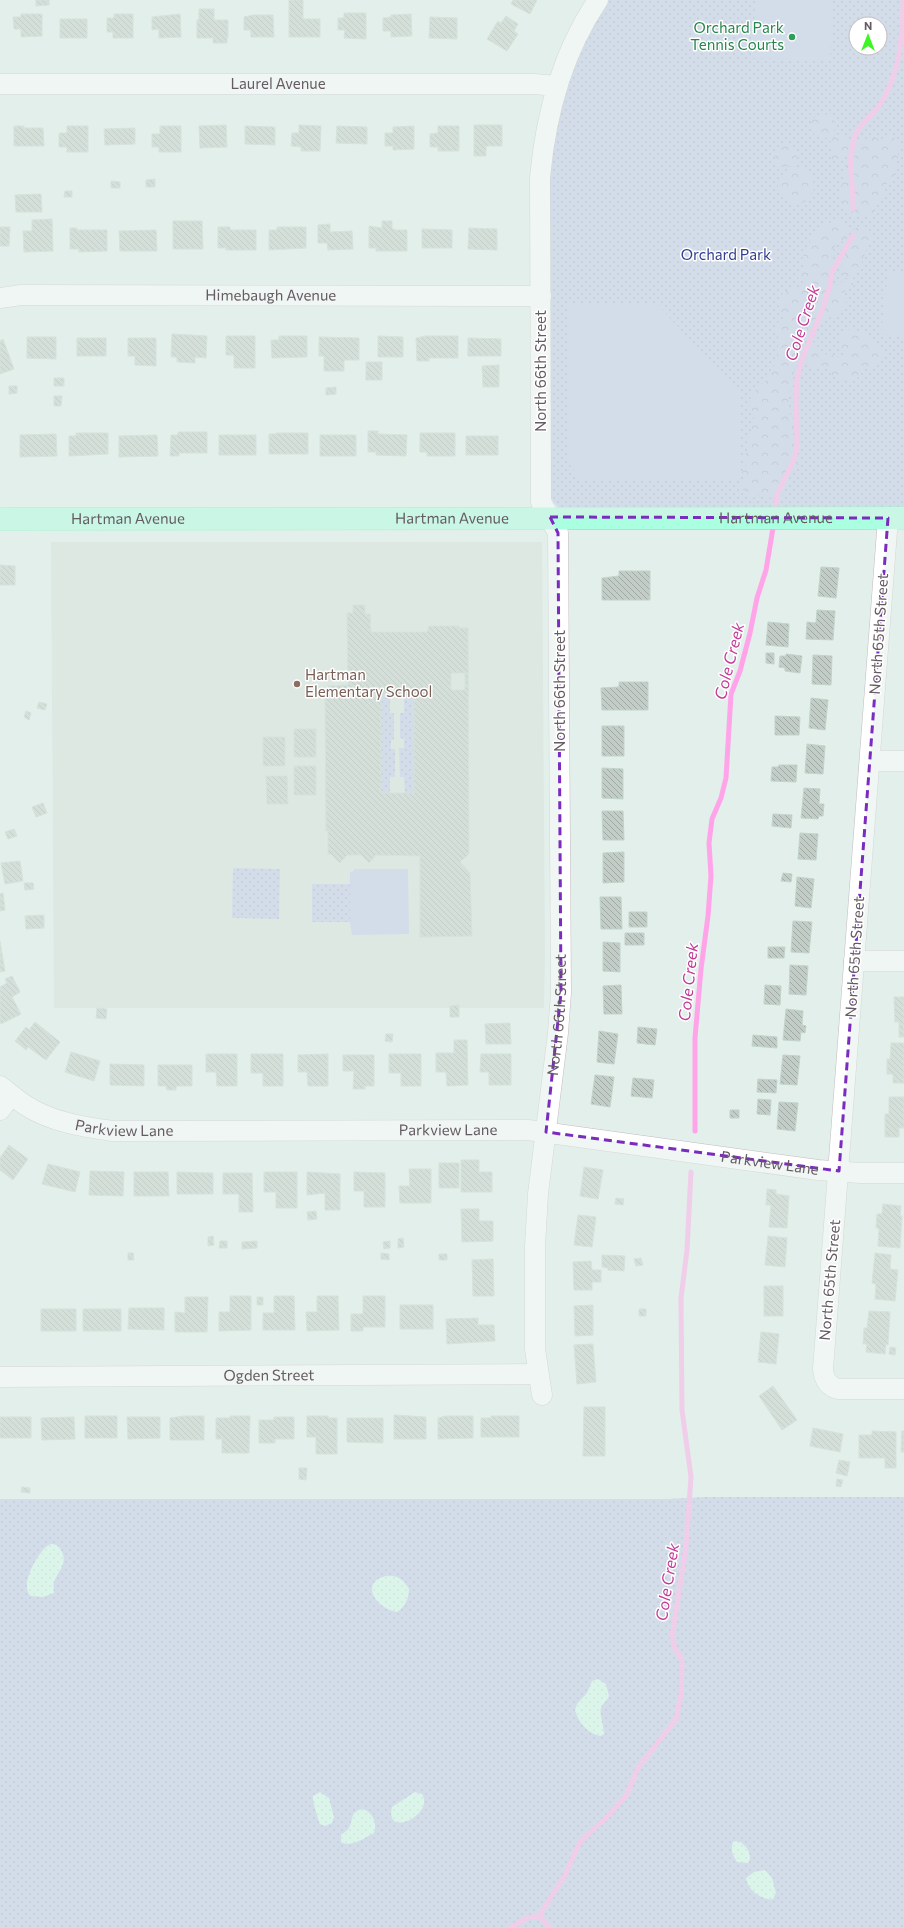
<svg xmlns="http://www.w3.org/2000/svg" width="904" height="1928" font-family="Commissioner,sans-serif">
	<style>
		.education { fill: #d4e1dc }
		.green { fill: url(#green-dots); fill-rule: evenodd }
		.forest { fill: url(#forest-crowns) }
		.sand { fill: url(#sand-dots) }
		.pitch { fill: #bec6e9 }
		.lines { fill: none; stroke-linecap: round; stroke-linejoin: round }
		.stream { stroke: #ffa4e9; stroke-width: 5 }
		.building { fill: url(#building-back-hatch); stroke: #c1d4cb; fill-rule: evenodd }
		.minor-casing { stroke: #c3bbc0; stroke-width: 21 }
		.major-casing { stroke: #50fcaa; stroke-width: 23 }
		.minor { stroke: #fff; stroke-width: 20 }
		.major { stroke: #a9ffe0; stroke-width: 22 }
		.marked { fill: none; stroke: #7b2cbf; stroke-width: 3; stroke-dasharray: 8 5; stroke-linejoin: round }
		.leisure-dot { fill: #2e9e5b; stroke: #fff; stroke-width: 1.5 }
		.education-dot { fill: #8d6e63; stroke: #fff; stroke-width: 1.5 }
		.labels { text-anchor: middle; stroke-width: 3; stroke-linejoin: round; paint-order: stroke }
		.leisure-label { font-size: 15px; fill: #27864d; stroke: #fff; text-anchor: end }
		.street-label { font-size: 15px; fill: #655b62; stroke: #fff }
		.park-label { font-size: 15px; fill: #313e8f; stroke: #fff }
		.education-label { font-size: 15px; fill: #785e54; stroke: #fff; text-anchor: start }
		.water-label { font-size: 16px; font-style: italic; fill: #c33b97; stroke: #fff }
	</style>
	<defs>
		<pattern id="green-dots" width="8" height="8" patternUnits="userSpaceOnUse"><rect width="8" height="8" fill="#bec6e9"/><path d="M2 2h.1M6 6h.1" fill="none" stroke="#9ea4c0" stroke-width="1.8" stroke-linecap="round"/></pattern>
		<pattern id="forest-crowns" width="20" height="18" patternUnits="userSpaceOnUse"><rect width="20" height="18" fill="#bec6e9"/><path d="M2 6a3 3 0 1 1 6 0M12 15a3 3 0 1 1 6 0" fill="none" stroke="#9ea4c0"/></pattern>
		<pattern id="sand-dots" width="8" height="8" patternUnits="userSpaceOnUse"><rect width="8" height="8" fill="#d1fdea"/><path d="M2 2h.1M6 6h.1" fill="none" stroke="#b6dbcb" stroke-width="1.8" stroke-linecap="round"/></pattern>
		<pattern id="building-back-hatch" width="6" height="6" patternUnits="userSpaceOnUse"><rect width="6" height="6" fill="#c2cdc7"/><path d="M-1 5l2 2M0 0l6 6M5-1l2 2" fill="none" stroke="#a1a9a5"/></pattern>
	</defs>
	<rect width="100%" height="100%" fill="#e3efea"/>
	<path class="education" d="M51,542H542L545,949L544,1008H54Z"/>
	<path class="green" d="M608,0H904V509H561C554,505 552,500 549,493L548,169L571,64ZM856,24H880V48H856Z
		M381,695H390V713H394V740H391V749H395V777H390V793H381Z
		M404,696H414V793H405L404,777H400L399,748H404V739L400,738V713H404Z
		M233,868L280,869L279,919L232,918Z
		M312,884H350V922H312Z
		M704,1497H904V1928H0V1499H667Z"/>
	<path class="forest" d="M811 126a12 12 0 1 1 24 0a12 12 0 1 1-24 0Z
		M841,134L846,136L855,143L873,138L886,139L890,137H893L899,143L896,177L886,184L885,191L880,198V204L875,206L874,212L870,215H848C838,202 840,190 845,175C846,173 845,168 847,166C851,161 854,161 855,153L848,149L844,159L839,161L832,160L830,155L832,149L829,146C831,139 834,137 841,134Z
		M775 156a11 11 0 1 1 22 0a11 11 0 1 1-22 0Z
		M778 186a18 18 0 1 1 36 0a18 18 0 1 1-36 0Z
		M839,220L848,225C849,236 843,242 834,247C832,252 833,258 832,264C831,272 829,274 832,284L837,286L844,280H851L854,285L852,288L840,294V297L846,296L847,301C835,315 833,320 812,320L810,323L811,330C799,340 789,344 796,363L787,407L790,411L791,421L794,425C795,434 789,436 798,443L797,456L801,459V462L795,467L787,483L780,491L783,493L780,500L774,499L772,497L766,499L762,497L761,491L756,497L752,499L748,495L747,489L743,490L741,487L744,480L742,472L746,467C745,458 741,457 750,449L746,440L752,433L751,425L754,418L748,402L758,386L765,382C769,371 776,367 778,354C780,342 773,333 778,322L782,321L783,318C776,309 782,304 781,295L792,287L802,288L803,282L798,278L799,270L806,267L802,260C807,244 819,222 839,220Z
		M861,225L869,229L872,239C864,251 863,266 854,278H845C836,270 843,265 846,256C847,253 846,249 847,246L850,243L853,230Z
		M849,329L867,333L874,343L882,347L883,355L878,365L863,369L857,379L844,381L831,375V367H814L806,362L805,356L812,341L815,343L822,352L829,356L834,355L839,358L843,357V353L838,349C838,342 841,332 849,329Z"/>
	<path class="sand" d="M51,1544C56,1544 59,1546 61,1550C69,1564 57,1571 54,1583C53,1586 54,1589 54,1593L43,1597L31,1596C18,1587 39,1548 51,1544Z
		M386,1576C397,1575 403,1579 409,1589C409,1598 405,1607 397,1612C377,1609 358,1583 386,1576Z
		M598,1679L606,1684L609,1696C607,1701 603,1703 601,1708C599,1713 604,1727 604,1734L601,1736C588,1734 578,1722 575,1710L577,1704L587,1693L592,1681Z
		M320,1792L329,1798L334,1817L332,1823L325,1826L320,1824C318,1819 312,1801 313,1796Z
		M415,1792L422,1794C435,1815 384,1839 392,1807Z
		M362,1809C372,1811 378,1823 374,1833C364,1838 351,1848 341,1842V1835C343,1833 347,1831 349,1828C354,1819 349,1813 362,1809Z
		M736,1841C745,1842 754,1855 748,1863L737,1862C733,1856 730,1850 733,1842Z
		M765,1870L772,1878L776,1893L773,1899C762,1901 747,1889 746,1878L754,1872Z"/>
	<path class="pitch" d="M755,0H832L830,60L753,58Z
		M888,272L904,274V337L881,334Z
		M568,305H658L740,394V479H580L568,462Z
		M354,869H408L409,934L352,935L350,922V872L354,871Z"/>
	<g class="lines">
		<path class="stream" d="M853,209C854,181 846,166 855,136C859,123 874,115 881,103C901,71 902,36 903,0
			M775,512L777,494L793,462L797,448L796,401L797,379L802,359L821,313L829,289L832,272L853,235
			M695,1131V1038L701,969L708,916L711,876L709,843L712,819L721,798L726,778L731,694L740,671L750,633L757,598L766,570L774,522
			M539,1916L550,1928
			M510,1928L527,1918L539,1916L565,1875L580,1842L608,1816L626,1796L638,1768L676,1719L681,1694L682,1666L681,1657L675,1649L672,1636L686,1547L691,1477L682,1410L681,1298L687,1250L691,1172"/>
	</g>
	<path class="building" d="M36,0H49V5L36,6Z
		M289,0H303V19H320V37H289Z
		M513,0H537L530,14L511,4Z
		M199,9H214V20H228V38H227V43H213V38H197V20H199Z
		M344,13H366V39L344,38L345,30H338V18H344Z
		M21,14H42V36L21,37V29H14L13,17H21Z
		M114,14H133V38H113V32H107V18H114Z
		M180,14L181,37L159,38V29L152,30V17Z
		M411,14L412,36L391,37V31H383V18L391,17V15Z
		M253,15H273L274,37H251V30H244V17Z
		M506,16L518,24L514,31L518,34L507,51L487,39L498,21L501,23Z
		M430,17L457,18V39L429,38Z
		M60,19H87V38H60Z
		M226,125L227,147L200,148L199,126Z
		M299,125L321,126L320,151H301V147L291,146L292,133H299Z
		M474,125H502V146H486V156H474Z
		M14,126H24V128H43L44,146H14Z
		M67,126H88V152H67V147H59V133H67Z
		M160,126H181V152H159V147H152V134H160Z
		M245,126L275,127V145L245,144Z
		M337,126L367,127V144L336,143Z
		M414,126V149L393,150V146H385V133H393V127Z
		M438,126H459V151H438V147H430V134L438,133Z
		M135,128V144L105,145L104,129Z
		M155,179V187H146V180Z
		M111,181L120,182V188H111Z
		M65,191H72V197H64Z
		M41,194L42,212H16L15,195Z
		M52,219L53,251L24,252L23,231H32V220Z
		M173,221H202L203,249H173Z
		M382,221H392V229H395V230H407V251H376V248H369V226L382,228Z
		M330,224V232L352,231L353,249L328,250L327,243H318V225Z
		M0,227H10L9,246H0Z
		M218,227H230V230H256V250H226V248H218Z
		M277,227H306V248L269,250V230H277Z
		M70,228H77V230H107V251L79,252V249H70Z
		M469,228L497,229V250L468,249Z
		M422,229L452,230V248H422Z
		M156,230L157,251H120L119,231Z
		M172,334L207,336L206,358L195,357V363L177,362V357H171Z
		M226,336H255V368H234V355H226Z
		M279,336H307V357L272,358L271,340H279Z
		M378,336L403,337V357H378Z
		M426,336H458V358H429V361H417L416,338Z
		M27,337H56V359L27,358Z
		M319,337L359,338V360H344V371H324V356H319Z
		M77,338H106V356H77Z
		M128,338H156V366L135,365V356H128Z
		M468,338L501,339V356H468Z
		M3,339L14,369L0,374V341Z
		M366,362H382V380H366Z
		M499,365V387H483L482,366Z
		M54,378H64V386H54Z
		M9,386H17V393L9,394Z
		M336,387V394L326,395V388Z
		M54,396H62L61,406H54Z
		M368,431H378V434L407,435L406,456L376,455V452H368Z
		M178,432H207V453H179V456H170L171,435H178Z
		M76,433H108V454L69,456V436H76Z
		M276,433H308V454H269V434H276Z
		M420,433H455V456H427V452H420Z
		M56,434L57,456L20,457V435Z
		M157,435L158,456L119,457V436Z
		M219,435H256V455H219Z
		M320,435H356V456H320Z
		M466,436H498V455H466Z
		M0,565L15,566V585H0Z
		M821,567L839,568L836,598L818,596Z
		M619,571H650V600H602V578L619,576Z
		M353,605H365V614H370L371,632H427L429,626H459V628H468L469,854L460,862L470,873L472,936L420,937V856L376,855L369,863L361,855H347L340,863L331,854H328V831H326L325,692H328V686L348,685L347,613H353ZM451,673H465V690H451ZM381,695L414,696V793H381Z
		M817,610L835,611L833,640L806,639L807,622L816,623Z
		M768,622L789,624L788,647L766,645Z
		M766,653H774V664L766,663Z
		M786,654L802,656L800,673L785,671V668L779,667L780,656H786Z
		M813,655L832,656L831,685L812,684Z
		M619,682H648V710H602L601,688L619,687Z
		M811,698L828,700L825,730L809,728Z
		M39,702L47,704L45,710L37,708Z
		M26,711L31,713L29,720L24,717Z
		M775,716L800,717L799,735H775Z
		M602,726H624V756H602Z
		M294,729H316V757H294Z
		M263,737H285V766H263Z
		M807,744L825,746L823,774L805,773Z
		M779,765H797L796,782L771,781L772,767H778Z
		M294,766H316V795H294Z
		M602,768L623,769V799L602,798Z
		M266,776H287L288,804H267Z
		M804,788L820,789L819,804H824L823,816H819L818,819L801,818Z
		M43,803L47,813L36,817L32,807Z
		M602,811H623L624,840H603Z
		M773,814L792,815L791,828L772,826Z
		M14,829L17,836L8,839L5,832Z
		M800,833L818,834L816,860L798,859Z
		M624,852V882L603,883V853Z
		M20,861L23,881L5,884L1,863Z
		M783,873L792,874L791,882L781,881Z
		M797,877L814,879L811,908L795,906Z
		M24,883H33L34,889L25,890Z
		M3,893L5,910L0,911V894Z
		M600,897H621L622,929H601Z
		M629,912H647V927H629Z
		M44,915V928L26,929L25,916Z
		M793,921L812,922L809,953L791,952Z
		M625,933H644V945H625Z
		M0,941L5,971L0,972Z
		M603,942L620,943V972L603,971Z
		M768,947H785L784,958H768Z
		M790,965L808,966L806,995L789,994Z
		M12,976L20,992L12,997L21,1014L1,1024L0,1021V987L7,983L5,979Z
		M621,985L622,1014H604L603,986Z
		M765,985L781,986L780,1005L764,1004Z
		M894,997H904V1037H899V1022H895Z
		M459,1005V1017H450V1006Z
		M97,1008L107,1009L106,1019L96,1018Z
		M786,1009L803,1011L802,1025L806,1026L805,1033L801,1032L800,1041L783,1040Z
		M35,1022L60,1042L46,1060L28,1047L26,1050L15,1041L26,1027L29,1030Z
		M510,1023L511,1044H486L485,1024Z
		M638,1027L657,1029L655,1045L637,1043Z
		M599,1031L618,1034L614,1064L597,1062Z
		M386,1034H393L392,1042L385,1041Z
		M753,1035L777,1037V1048L752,1046Z
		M454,1040H467L468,1085L447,1086L446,1072H436V1053H454Z
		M891,1043H904V1083H893V1074H887V1059H890Z
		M71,1052L100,1061L94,1081L65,1072Z
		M206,1054H237V1086H217L216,1072H206Z
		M251,1054H283V1086H263V1073H251Z
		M328,1054V1086H308L307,1072H298V1055Z
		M389,1054H421V1086H401V1073H389Z
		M481,1054H511V1085H489V1072H480Z
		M343,1055H374V1086H365V1089H353L354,1071H343Z
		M783,1055L800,1056L797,1085L780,1084Z
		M110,1064L144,1065V1086L110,1085Z
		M158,1065H192V1086H176V1090H167L166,1086H158Z
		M595,1075L614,1077L610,1107L591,1104Z
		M633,1078L654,1080L652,1098L631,1096Z
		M758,1079L777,1080L776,1093L757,1092Z
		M889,1097H904V1128H899V1137H885V1114H889Z
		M758,1099L771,1100L770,1115L757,1114Z
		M779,1102L798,1103L795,1131L777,1129Z
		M730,1110H739V1118H730Z
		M9,1145L28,1159L13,1180L0,1170V1158Z
		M461,1160H479V1172H492V1192H461Z
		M439,1163H459V1188H439Z
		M48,1164L80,1172L75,1192L42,1184Z
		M584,1167L603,1170L598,1199L580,1196Z
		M409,1169H431V1203H400L399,1186H410Z
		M90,1171L124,1172L123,1196L89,1195Z
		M134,1172H168L169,1196H134Z
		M177,1172L213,1173V1194H177Z
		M264,1172H297V1208H276V1192H264Z
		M307,1172L340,1174V1210H325V1193L307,1195Z
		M354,1172L385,1173V1207H364V1191H354Z
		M223,1173H252L253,1212H239V1194H223Z
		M767,1189L776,1190V1194L789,1196L787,1228L769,1227L771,1205H766Z
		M616,1198L624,1199L623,1205L615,1204Z
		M883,1204L901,1206L900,1216H902L900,1248L878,1246L879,1228H876L877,1214H882Z
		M461,1209H479V1221H493V1241L462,1242Z
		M316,1211L317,1219L308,1220L307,1212Z
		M578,1215L596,1217L592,1247L574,1245Z
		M213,1236L214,1245L208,1246V1237Z
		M768,1236L787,1238L785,1267L765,1265Z
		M403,1238L404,1247L398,1248V1239Z
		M220,1241H227V1248H219Z
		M257,1241V1248L242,1249V1242Z
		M390,1241V1248L384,1249L383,1242Z
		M128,1253H133L134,1260H128Z
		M381,1253L389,1254V1260L381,1259Z
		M875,1253L891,1255L890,1269L898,1270L895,1301L875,1299L876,1284L872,1283Z
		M439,1254H447V1260H439Z
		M602,1255L625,1256L624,1271L608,1270V1268L602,1267Z
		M641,1258L643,1265L636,1266L634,1259Z
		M493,1259L494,1296H473L472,1260Z
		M591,1261L592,1270H601V1282H592V1290H574L573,1262Z
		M764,1286H783V1316H764Z
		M230,1296H251V1330L219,1331V1312H230Z
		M274,1296H294L295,1330H263V1313H274Z
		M317,1296H338L339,1330L307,1331L306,1312H317Z
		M363,1296H385V1327H363V1331H351V1314H363Z
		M185,1297H208L207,1332H175V1312L185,1313Z
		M257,1297H263V1305H257Z
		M400,1305H433V1329H400Z
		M593,1305V1335L575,1336L574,1306Z
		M129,1308H164V1330L128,1329Z
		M41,1309H76V1331H41Z
		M83,1309H121V1331H83Z
		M639,1309H646V1316H639Z
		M869,1311L890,1312L888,1345L886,1344L885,1354L866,1352L867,1344H863L864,1328H867Z
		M478,1318V1325H494L495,1341L447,1344L446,1319Z
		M761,1332L779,1334L776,1364L758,1362Z
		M593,1344L596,1382L577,1384L574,1345Z
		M890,1347L896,1348L895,1355L889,1354Z
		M773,1386L797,1420L782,1430L759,1396Z
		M584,1407H605V1456H583Z
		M394,1415L426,1417V1439H394Z
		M85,1416H117V1438H85Z
		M184,1416H204V1440H170V1418Z
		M230,1416H250L249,1453H222V1439H216V1418H230Z
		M307,1416H328V1418H337V1454H316V1437H307Z
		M446,1416H473V1438L438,1439V1418Z
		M491,1416H519V1437H481V1418H491Z
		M0,1417H31V1438H0Z
		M74,1417L75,1439L42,1440L41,1418Z
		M127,1417H160V1438L128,1439Z
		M274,1417H294V1439H275V1443H259V1420H274Z
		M347,1418H383V1443L347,1442Z
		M813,1428L843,1434L840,1452L810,1446Z
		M872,1431L896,1432V1468H885V1458H859V1435H872Z
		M902,1431H904V1452H901Z
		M839,1460L850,1462L847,1476L836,1473Z
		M299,1468H307L306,1480L299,1479Z
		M837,1479L843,1480L841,1487L836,1486Z
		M22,1487L30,1488V1493L21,1492Z"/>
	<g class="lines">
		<g class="minor-casing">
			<g id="minor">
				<path id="s1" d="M0,84H534L557,86"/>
				<path id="s2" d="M0,298L21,295L541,296"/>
				<path d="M888,518L823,1369C824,1380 828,1386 838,1389H904"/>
				<path d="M870,761H904"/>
				<path d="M854,961H904"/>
				<path id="s3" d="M0,1086C8,1092 16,1099 25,1105C51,1122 83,1127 113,1131L528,1130L818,1170L861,1173H904"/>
				<path d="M0,1110L11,1095"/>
				<path id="s4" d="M0,1377L538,1374"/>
				<path id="s5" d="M542,1395L535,1349V1246L538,1194L558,1033L561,993L558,533L541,502L540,177C546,113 562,53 598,0"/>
			</g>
		</g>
		<g class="major-casing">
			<g id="major">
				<path id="s6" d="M0,519L904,518"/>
			</g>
		</g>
		<use href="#minor" class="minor"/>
		<use href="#major" class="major"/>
	</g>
	<path d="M0 0H904V1928H0ZM550,517L888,518L839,1171L546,1132L561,993L558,533Z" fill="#e3efea" fill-opacity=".55" fill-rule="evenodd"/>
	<path class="marked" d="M550,517L888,518L839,1171L546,1132L561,993L558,533Z"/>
	<circle class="leisure-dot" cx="792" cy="37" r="4"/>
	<circle class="education-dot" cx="297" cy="684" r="4"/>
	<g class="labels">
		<g class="leisure-label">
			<text x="784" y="33">Orchard Park<tspan x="784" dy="17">Tennis Courts</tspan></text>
		</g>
		<g class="street-label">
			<text dy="5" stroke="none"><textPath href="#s1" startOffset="278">Laurel Avenue</textPath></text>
			<text dy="5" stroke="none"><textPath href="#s2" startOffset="271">Himebaugh Avenue</textPath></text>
			<text transform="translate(541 371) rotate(-90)" y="5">North 66th Street</text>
			<text dy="5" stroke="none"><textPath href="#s6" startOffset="776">Hartman Avenue</textPath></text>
			<text dy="5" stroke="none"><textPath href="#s6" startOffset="452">Hartman Avenue</textPath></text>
			<text dy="5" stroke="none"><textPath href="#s6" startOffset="128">Hartman Avenue</textPath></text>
			<text transform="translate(879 634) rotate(-86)" y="5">North 65th Street</text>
			<text transform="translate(560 691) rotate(-90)" y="5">North 66th Street</text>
			<text transform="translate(855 957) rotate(-86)" y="5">North 65th Street</text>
			<text dy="5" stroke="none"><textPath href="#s5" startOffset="382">North 66th Street</textPath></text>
			<text dy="5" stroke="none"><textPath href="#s3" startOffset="135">Parkview Lane</textPath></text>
			<text dy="5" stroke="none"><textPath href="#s3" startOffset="459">Parkview Lane</textPath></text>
			<text dy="5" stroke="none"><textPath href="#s3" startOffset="783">Parkview Lane</textPath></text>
			<text transform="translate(830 1280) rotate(-85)" y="5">North 65th Street</text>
			<text dy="5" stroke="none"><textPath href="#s4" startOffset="269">Ogden Street</textPath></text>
		</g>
		<g class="park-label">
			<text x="726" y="260">Orchard Park</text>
		</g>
		<g class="education-label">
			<text x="305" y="680">Hartman<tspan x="305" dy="17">Elementary School</tspan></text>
		</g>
		<g class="water-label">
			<text transform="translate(802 323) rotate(-72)" y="6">Cole Creek</text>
			<text transform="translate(729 661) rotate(-76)" y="6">Cole Creek</text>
			<text transform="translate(688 982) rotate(-84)" y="6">Cole Creek</text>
			<text transform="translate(667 1582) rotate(-81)" y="6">Cole Creek</text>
		</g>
	</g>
	<g transform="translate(868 36)"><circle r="19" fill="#ffffff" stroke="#c1bdc0"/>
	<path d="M0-3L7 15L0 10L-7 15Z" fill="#3bf622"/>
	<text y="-6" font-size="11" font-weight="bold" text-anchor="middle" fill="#655b62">N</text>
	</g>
</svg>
